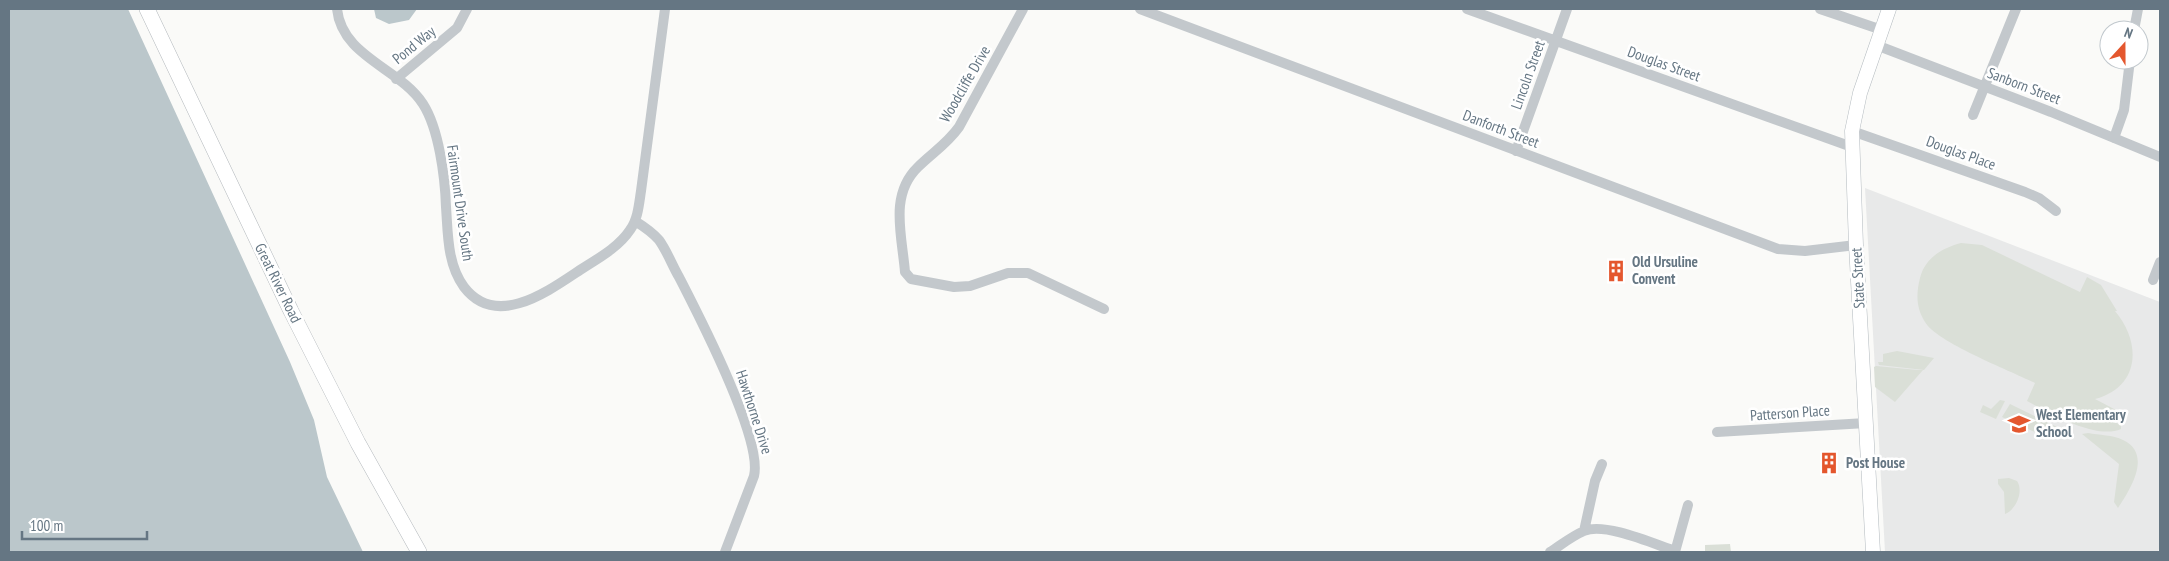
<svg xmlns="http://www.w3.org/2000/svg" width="2169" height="561" font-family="'PT Sans Narrow',sans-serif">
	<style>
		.built { fill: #e8e9e9 }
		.green { fill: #dadfd7 }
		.water { fill: #bbc7cb }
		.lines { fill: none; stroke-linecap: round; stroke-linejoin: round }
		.secondary-casing { stroke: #b3babf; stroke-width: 15 }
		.primary-casing { stroke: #b5babe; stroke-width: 16 }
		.street { stroke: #c3c8cc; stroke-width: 10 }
		.secondary { stroke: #fff; stroke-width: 14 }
		.primary { stroke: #fff; stroke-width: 15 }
		.labels { text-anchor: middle; stroke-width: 5; stroke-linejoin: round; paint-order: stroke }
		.street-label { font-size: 15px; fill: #657683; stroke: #fff }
		.poi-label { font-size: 15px; font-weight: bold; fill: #657683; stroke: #fff; text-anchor: start }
	</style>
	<rect width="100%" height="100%" fill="#fafaf8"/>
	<path class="built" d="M1865,188L2160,302V546L2158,552H1885Z"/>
	<path class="green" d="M1961,243L1982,245L2080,292L2087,277L2101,285L2117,311H2115C2142,343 2140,387 2095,399L2116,410L2112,421L2121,425V429C2096,440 2050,413 2027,401L2035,383C2011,371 1936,342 1925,322C1916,308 1916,294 1920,278C1925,258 1942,248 1961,243Z
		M1897,351L1934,358L1924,370L1879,365L1878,362H1883V354Z
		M1876,366L1918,370H1923L1895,402L1875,387L1874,367Z
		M2000,400L2005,401L1996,419L1980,412L1983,405L1991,409Z
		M2010,404L2057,427L2052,440L2002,417Z
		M2088,433C2099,435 2113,435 2123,440C2153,454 2130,490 2118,508L2114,502L2119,464L2082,434Z
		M2009,478L2017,481C2024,491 2016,510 2005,514L2004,492L1998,484V479Z
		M1730,544L1731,552H1705V545Z"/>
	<path class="water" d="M9,9H128L290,362L314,420L327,477L363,552H9Z
		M374,9H417L409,20L389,24L376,18Z"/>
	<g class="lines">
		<g class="secondary-casing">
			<path id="secondary" d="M1873,552L1856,245L1852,131L1860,93L1889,9"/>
		</g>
		<g class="primary-casing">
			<path id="primary" d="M147,9L291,311L358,443L419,552"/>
		</g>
		<path class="street" d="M337,9C342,57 400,68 423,104C439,129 445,177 446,207C448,233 447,264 464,287C496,329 547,292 580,270C597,259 618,248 630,230C638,219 639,204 641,191L665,9
			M1023,9L959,127C947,144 932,153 918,167C889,195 902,235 905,272L911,279L954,287L970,286L1008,273H1028L1104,309
			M1140,9L1778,249L1805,251L1856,245
			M1467,9L1852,147
			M1820,9L1882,30
			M2134,30L2138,9
			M1876,45L2051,112L2160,157
			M396,79L457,28L467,9
			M1973,115L2016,9
			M1852,131L2025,192L2039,198L2056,211
			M2114,138L2124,110L2130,60
			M1516,151L1567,9
			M635,221C643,226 652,232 659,240C667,251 672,265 679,277C698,314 763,439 754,476L725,552
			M2153,280L2160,262
			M1717,432L1866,423
			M1584,531L1595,481L1602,464
			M1550,552C1561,545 1572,536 1584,531C1605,522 1654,544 1675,551
			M1675,552L1688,505"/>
		<use href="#secondary" class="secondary"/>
		<use href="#primary" class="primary"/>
	</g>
	<defs>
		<g id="building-bare" transform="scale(1.725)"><path d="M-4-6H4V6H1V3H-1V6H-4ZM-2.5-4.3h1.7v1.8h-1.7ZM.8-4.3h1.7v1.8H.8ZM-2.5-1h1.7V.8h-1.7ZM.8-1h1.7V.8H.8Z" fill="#e4572e" stroke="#fff" stroke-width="2.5" paint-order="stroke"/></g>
		<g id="school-bare" transform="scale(1.725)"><path d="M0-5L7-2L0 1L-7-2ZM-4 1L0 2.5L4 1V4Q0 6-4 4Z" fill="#e4572e" stroke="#fff" stroke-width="2.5" paint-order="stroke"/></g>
	</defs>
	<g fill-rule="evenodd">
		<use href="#building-bare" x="1616" y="271"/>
		<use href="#school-bare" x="2019" y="424"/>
		<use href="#building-bare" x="1829" y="463"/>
	</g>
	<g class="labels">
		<g class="street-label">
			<text transform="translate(414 45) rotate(-39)" y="5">Pond Way</text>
			<text transform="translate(1664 64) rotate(20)" y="5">Douglas Street</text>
			<text transform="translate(1528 75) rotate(-70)" y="5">Lincoln Street</text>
			<text transform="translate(965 84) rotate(-60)" y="5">Woodcliffe Drive</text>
			<text transform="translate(2024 86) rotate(21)" y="5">Sanborn Street</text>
			<text transform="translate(1501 129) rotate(21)" y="5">Danforth Street</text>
			<text transform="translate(1961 153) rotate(20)" y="5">Douglas Place</text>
			<text transform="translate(460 203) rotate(82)" y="5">Fairmount Drive South</text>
			<text transform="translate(1858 278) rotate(-93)" y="5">State Street</text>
			<text transform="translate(278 283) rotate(64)" y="5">Great River Road</text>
			<text transform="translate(754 412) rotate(72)" y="5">Hawthorne Drive</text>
			<text transform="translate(1790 413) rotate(-4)" y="5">Patterson Place</text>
		</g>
		<g class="poi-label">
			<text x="1632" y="267">Old Ursuline<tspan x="1632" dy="17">Convent</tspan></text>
			<text x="2036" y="420">West Elementary<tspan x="2036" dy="17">School</tspan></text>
			<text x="1846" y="468">Post House</text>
		</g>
	</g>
	<rect width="2169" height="561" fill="none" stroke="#657683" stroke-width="20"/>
	<g transform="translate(2124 45) rotate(21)"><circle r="24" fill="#ffffff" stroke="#c1c8cd"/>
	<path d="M0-4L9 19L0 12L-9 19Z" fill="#e4572e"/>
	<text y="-8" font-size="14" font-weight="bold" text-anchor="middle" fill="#657683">N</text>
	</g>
	<path d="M22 531v8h125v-8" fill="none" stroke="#657683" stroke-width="2.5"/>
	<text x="30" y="531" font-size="15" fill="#657683" stroke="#ffffff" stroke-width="4" paint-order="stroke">100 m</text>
</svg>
